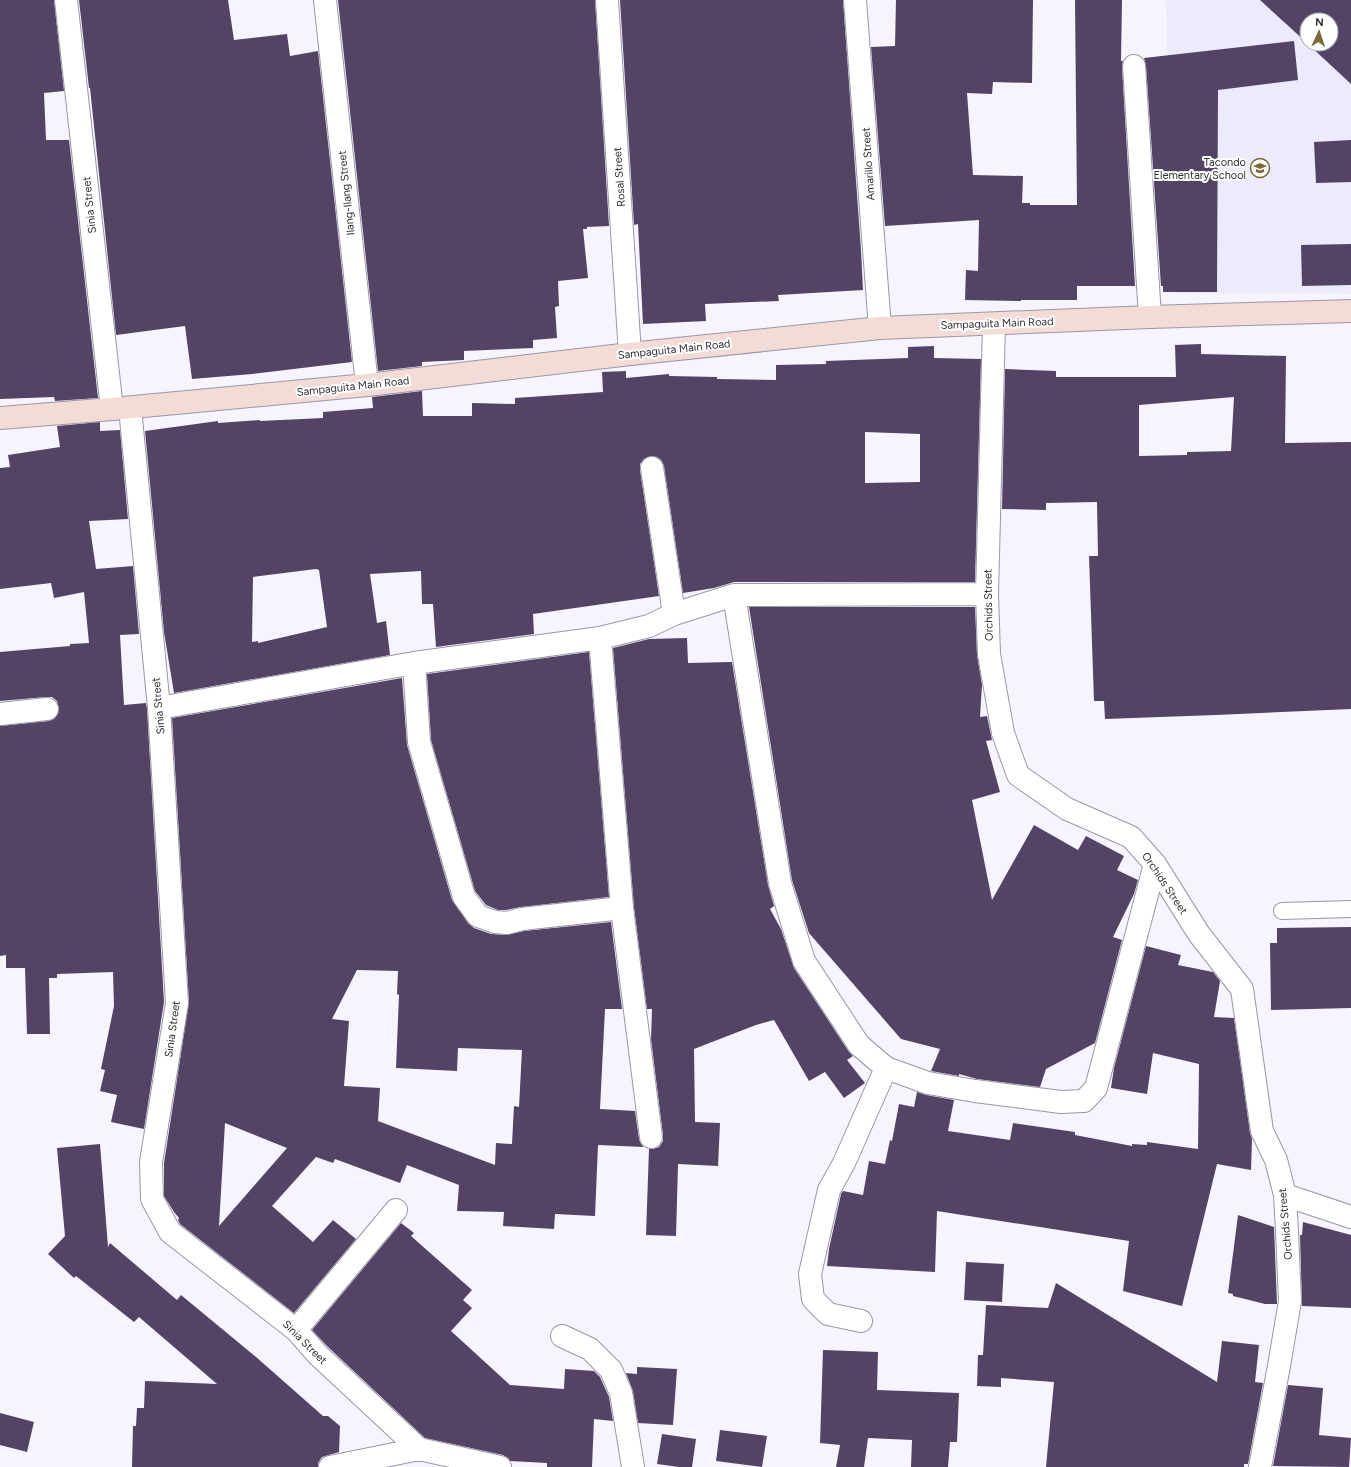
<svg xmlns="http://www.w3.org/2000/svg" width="1351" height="1467" font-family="Figtree,sans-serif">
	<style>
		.built { fill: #eeeafe; fill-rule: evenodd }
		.building { fill: #534365; fill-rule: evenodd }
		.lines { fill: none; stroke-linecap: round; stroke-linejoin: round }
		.lane-casing { stroke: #9a96a6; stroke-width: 18 }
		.street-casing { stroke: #9a96a6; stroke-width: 24 }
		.secondary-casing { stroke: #9a96a6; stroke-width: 24 }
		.lane { stroke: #fff; stroke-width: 16 }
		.street { stroke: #fff; stroke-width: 22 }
		.secondary { stroke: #f4dcd6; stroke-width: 22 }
		.labels { text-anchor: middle; stroke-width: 4; stroke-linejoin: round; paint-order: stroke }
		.poi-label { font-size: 11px; fill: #312f36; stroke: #fff; text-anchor: end }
		.street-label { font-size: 11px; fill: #312f36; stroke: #fff }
	</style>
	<rect width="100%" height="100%" fill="#f7f4ff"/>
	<path class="built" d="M1166,0H1351V294L1173,293ZM1307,20H1331V44H1307Z"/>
	<path class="building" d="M0,0H54L64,91L44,93L46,140H69L98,398L55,401L54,397L0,399Z
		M79,0H228L234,40L287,34L290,56L318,51L352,362L252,374L192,379L185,326L116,335L90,88H89Z
		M338,0H595L609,226L587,227V229H583L588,278L558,281L559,306L555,307L557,338L533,340V348L464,351V360L422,362V366L378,371Z
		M620,0H843L861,250L863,290L778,295L779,301L705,304L706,321L643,324L638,224L634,225Z
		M896,0H1033L1032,83L993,82L992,94L967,93L973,175L1023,176L1022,203H1030V205H1077L1075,0H1122L1121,61H1123L1122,67L1135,286H1077V300H1021V301L965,300L966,270L978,271L979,220L885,226L871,47L895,46Z
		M1260,0H1351V84L1308,44H1331V20H1307V43Z
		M1294,41L1298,80L1218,90L1217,292H1163V286H1161L1146,65L1144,58Z
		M1351,140V182L1316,183L1314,142Z
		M1351,244V285L1302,286L1301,245Z
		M1201,344V354L1286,356L1285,443L1351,442V709L1216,715L1105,719L1104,701H1094L1089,556H1098L1097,502L1046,503V510L1002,509L1005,369L1056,371V377H1176L1175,345ZM1234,397L1231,451L1187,452V455L1139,456V405Z
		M934,346V358L981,359L975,582H734L714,588L683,593L664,466L661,460L657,457L651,456L644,459L640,464V470L659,596L533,614L534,634L436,647L433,604H422L421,571L370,574L377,623L386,621L390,655L174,693L164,632L145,431L218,421V423L260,420V421L323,418V412L373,408L372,397L422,391L423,416H472V403L515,404V398L603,392L602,372L626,371V378L669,374V376L717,377V379L776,380V365L826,364V361L908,358V347ZM865,432L920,434V482L865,483ZM316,569L319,570L327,627L258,643V641L252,642L253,577Z
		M100,422V431L120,430L128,519L89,521L96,569L133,566L139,634L120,635L124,705L146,703L147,709L164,1002L144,1129L111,1122L117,1095L100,1091L105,1070L101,1069L114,1006L113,972L57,974V978H49L50,1034H27L25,968H6V955L0,956V726L49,721L54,719L58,714L59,708L57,701L52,697H46L0,701V652L70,646V644L89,643L84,592L54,598L51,583L0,589V468L10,467L8,455L60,447L57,426Z
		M749,607H975L977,655L982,685L980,717L987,716L992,740L986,741L1000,792L972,800L992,900L1034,825L1078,850L1086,836L1124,856L1117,870L1138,880L1134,894L1113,937L1122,940L1095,1043L1046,1069L1040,1087L977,1079L959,1074V1076L931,1071L940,1049L901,1039L809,933L792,880Z
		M687,638L688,663L732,662L768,885L774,906L770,909L781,929L794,968L849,1052L853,1056L847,1060L865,1083L844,1098L825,1072L809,1081L774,1020L756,1025L694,1049L695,1122L720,1123L718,1166L678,1164L676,1236L646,1235L649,1149H653L659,1147L663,1141V1135L651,1039L652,1009H647L634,907L613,648L649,639Z
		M589,652L609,897L521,907L506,910H498L486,905L475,891L431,740L427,674Z
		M402,678L407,745L452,900L468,923L474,928L491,934L506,935L524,931L611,922L622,1009H605L600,1109L635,1111L639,1139L641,1144L644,1147L598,1145L595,1216L555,1214L554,1229L503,1226L504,1212L457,1211L459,1185L407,1165L400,1183L335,1159L333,1163L316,1157L272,1206L313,1242L333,1220L356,1239L294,1313L180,1224L178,1220L179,1218L174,1212L164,1196V1163L189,1002L172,718ZM357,970L398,971L397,994L399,995L396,1068L457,1071L458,1048L522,1050L519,1107L514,1106L512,1144L496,1143L495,1165L378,1121L380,1088L344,1086L349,1021L332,1019ZM225,1123L287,1148L219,1226Z
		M1351,927V1008L1271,1010L1270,943H1277V928Z
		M1146,946L1181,955L1178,965L1213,972L1220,981L1214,1017L1234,1018L1250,1133L1252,1139L1251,1170L1217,1164L1182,1306L1123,1291L1129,1241L937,1211L935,1272L827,1266L829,1249L841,1194L843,1191L863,1195L869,1161L885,1164L890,1140L892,1141L899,1104L914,1107L917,1092L926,1095L954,1100L948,1131L1010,1140L1013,1123L1075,1132V1135L1132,1146V1144L1147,1145V1142L1198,1149L1199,1064L1153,1053L1147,1094L1111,1088L1114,1068Z
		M100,1144L108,1247L110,1243L177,1300L181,1295L256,1357L323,1416H328L340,1426L339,1452L322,1457L318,1463V1467H132L133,1426H136L137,1408H144L145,1381L217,1384L139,1317L134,1322L76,1276L74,1278L48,1254L65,1236L57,1148Z
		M1238,1215L1274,1227L1277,1304H1265L1233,1296V1294L1228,1293Z
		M1303,1222L1351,1235V1308L1302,1306L1300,1235H1302Z
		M401,1223L414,1233L411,1236L472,1290L463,1300L472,1308L451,1331L510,1385L564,1389L565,1369L594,1371L600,1377L609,1397L613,1421L594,1419L592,1467H547V1463L510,1461L508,1458L503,1455L425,1438L327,1346L312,1330Z
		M966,1262L1004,1264L1002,1302L964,1300Z
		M1056,1283L1217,1382L1222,1341L1259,1345L1255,1382L1263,1383L1248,1464H1244V1467H1046L1054,1382L1001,1378V1387L977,1386L978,1355H983L986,1305L1048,1308Z
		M823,1350L878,1352L877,1390L959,1393L957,1442H950L948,1467H911L912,1440L868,1438L864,1467H836L840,1445L820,1443Z
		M637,1367L677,1369L673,1425L638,1423L633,1391L626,1373L637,1374Z
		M1288,1385L1323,1388L1319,1435L1351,1438L1349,1467L1273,1466Z
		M0,1413L34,1422L27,1452L0,1445Z
		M720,1430L767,1436L762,1467L716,1461Z
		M662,1434L696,1439L692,1467H679L657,1464Z"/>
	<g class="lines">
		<g class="lane-casing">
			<path id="lane" d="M1282,911L1351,909"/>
		</g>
		<g class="street-casing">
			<path id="street" d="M66,0L112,409
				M325,0L367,385
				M607,0L630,354
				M855,0L880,328
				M1134,66L1150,317
				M994,324L987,594L989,654L1003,733L1018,775L1067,809L1131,837L1155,864L1199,934L1242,989L1262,1131L1276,1160L1285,1195L1287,1232L1290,1301L1279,1366L1260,1467
				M130,408L159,708L177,1003L151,1162L152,1199L170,1232L296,1330L318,1355L419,1449L500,1467
				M652,468L674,614
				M734,595L780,883L804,961L859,1045L886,1068L928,1083L975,1091L1061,1102L1084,1101L1096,1088L1155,864
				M600,638L622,908L651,1137
				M414,663L419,742L464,897L478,916L495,922L507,923L522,919L622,908
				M159,708L414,663L600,638L649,626L674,614L734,595L987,594
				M0,714L47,709
				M1285,1195L1351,1217
				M861,1321L828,1314L813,1299L810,1274L829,1190L844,1163L886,1068
				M296,1330L396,1210
				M562,1336L590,1349L611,1370L621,1393L633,1467
				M330,1467L419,1449"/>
		</g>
		<g class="secondary-casing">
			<path id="secondary" d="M0,418L112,409L367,385L630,354L880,328L1150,317L1351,311"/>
		</g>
		<use href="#lane" class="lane"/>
		<use href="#street" class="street"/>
		<use href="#secondary" class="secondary"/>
	</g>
	<defs>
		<g id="school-ring" transform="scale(1)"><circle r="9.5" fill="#fff" stroke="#786936" stroke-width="1.5"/><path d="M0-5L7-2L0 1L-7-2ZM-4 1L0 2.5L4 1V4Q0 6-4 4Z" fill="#786936"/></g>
	</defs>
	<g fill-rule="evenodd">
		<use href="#school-ring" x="1260" y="168"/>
	</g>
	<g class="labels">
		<g class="poi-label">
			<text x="1246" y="166">Tacondo<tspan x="1246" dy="13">Elementary School</tspan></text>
		</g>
		<g class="street-label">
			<text transform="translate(868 164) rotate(-94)" y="4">Amarillo Street</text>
			<text transform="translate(619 177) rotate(-94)" y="4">Rosal Street</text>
			<text transform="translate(346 193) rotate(-96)" y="4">Ilang-Ilang Street</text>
			<text transform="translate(89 205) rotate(-96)" y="4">Sinia Street</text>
			<text transform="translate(997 323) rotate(-2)" y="4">Sampaguita Main Road</text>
			<text transform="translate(674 349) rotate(-6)" y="4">Sampaguita Main Road</text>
			<text transform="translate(353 386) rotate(-6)" y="4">Sampaguita Main Road</text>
			<text transform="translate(988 605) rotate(-91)" y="4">Orchids Street</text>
			<text transform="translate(158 706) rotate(-95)" y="4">Sinia Street</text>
			<text transform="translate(1165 883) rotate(56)" y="4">Orchids Street</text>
			<text transform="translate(172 1029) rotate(-82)" y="4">Sinia Street</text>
			<text transform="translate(1285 1224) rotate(-95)" y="4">Orchids Street</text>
			<text transform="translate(305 1342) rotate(45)" y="4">Sinia Street</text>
		</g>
	</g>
	<g transform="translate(1319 32) rotate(3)"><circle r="19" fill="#ffffff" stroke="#adacaf"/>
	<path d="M0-3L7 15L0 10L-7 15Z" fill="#786936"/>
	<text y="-6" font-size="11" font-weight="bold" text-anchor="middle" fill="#312f36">N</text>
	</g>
</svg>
